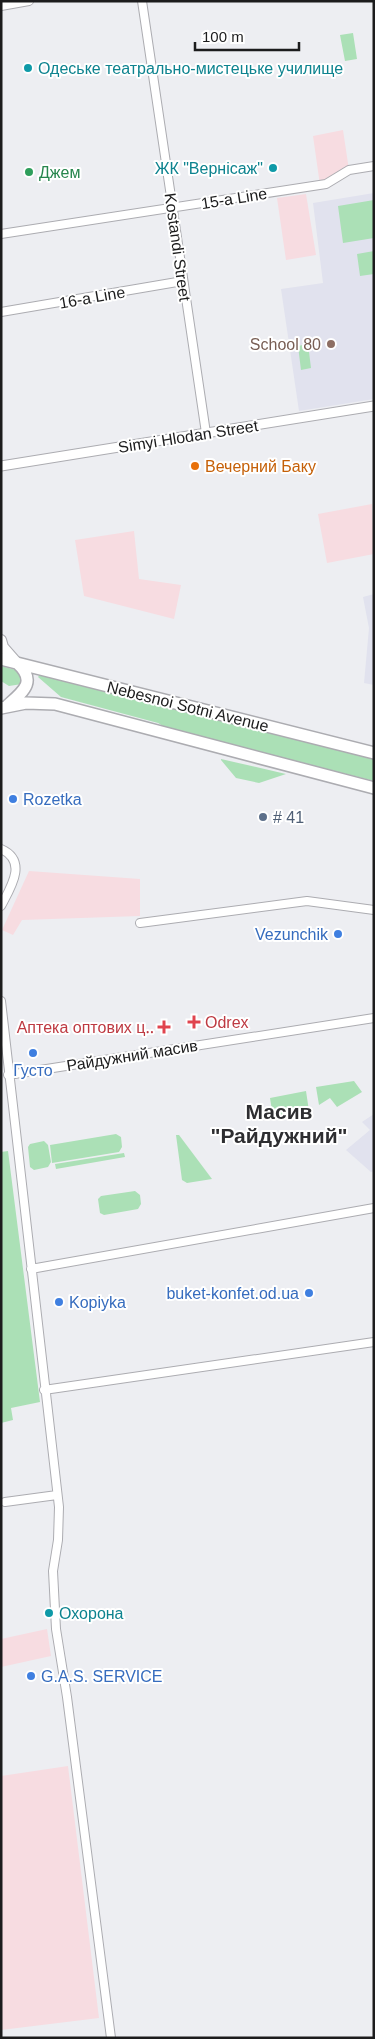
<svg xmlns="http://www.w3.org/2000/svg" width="375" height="2039" font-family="Arial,sans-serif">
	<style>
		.built { fill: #e1e2ee }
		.industrial { fill: #f7dce1 }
		.green { fill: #abe0b6 }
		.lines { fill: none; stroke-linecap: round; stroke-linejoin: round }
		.minor-casing { stroke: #acacb1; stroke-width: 10 }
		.tertiary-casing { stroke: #acacb1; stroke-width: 11 }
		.secondary-casing { stroke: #acacb1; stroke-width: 12 }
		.primary-casing { stroke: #acacb1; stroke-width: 14 }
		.minor { stroke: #fff; stroke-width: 8 }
		.tertiary { stroke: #fff; stroke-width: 9 }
		.secondary { stroke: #fff; stroke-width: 10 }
		.primary { stroke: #fff; stroke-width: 11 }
		.culture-dot { fill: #0f9aa8; stroke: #fff; stroke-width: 2 }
		.leisure-dot { fill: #2e9e5b; stroke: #fff; stroke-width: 2 }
		.education-dot { fill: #8d6e63; stroke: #fff; stroke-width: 2 }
		.food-dot { fill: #e8710a; stroke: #fff; stroke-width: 2 }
		.shop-dot { fill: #3f7fe0; stroke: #fff; stroke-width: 2 }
		.service-dot { fill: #5c6f8a; stroke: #fff; stroke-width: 2 }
		.health-dot { fill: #e0444e; stroke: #fff; stroke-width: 2 }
		.labels { text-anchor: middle; stroke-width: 4; stroke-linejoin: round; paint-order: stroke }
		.culture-label { font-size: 16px; fill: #0d838f; stroke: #fff; text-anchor: start }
		.leisure-label { font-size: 16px; fill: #27864d; stroke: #fff; text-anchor: start }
		.street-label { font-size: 16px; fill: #1c1c1d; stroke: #fff }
		.education-label { font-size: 16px; fill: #785e54; stroke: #fff; text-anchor: end }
		.food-label { font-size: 16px; fill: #c56008; stroke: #fff; text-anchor: start }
		.shop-label { font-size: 16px; fill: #366cbe; stroke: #fff; text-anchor: start }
		.service-label { font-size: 16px; fill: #4e5e75; stroke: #fff; text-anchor: start }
		.health-label { font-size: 16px; fill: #be3a42; stroke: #fff; text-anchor: start }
		.district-label { font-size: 21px; font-weight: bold; fill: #2e2e31; stroke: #fff }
	</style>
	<rect width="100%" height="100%" fill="#edeef2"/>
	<path class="built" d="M374,193V399L299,411L281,289L323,283L313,203Z
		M374,594V685L364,683L369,628L363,597Z
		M374,1114V1171L371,1172L346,1150L370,1130L362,1122Z"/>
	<path class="industrial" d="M343,130L349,170L320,185L313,136Z
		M306,194L316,255L286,260L277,198Z
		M372,504L374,554L327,563L318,514Z
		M134,531L139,579L181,585L174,619L84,596L75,540Z
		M29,871L140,879V916L22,920L13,935L2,930Z
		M47,1629L51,1656L1,1667V1639Z
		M68,1766L99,2018L1,2030V1776Z"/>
	<path class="green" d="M353,33L357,59L345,61L340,35Z
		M374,200V238L343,243L338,206Z
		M374,251V274L360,276L357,254Z
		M308,344L311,368L301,370L298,346Z
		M1,666L16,670L22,674V684L9,686L1,681Z
		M41,673L374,758V781L168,729L158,723L61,697L38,677Z
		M221,760V759L286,774L259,783L236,778Z
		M354,1081L362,1092L337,1107L330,1098L319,1105L316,1087Z
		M306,1091L309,1111L273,1117L270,1098Z
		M116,1134L121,1137L122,1147L119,1152L52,1163L50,1145Z
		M176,1135H179L212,1179L187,1183L182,1180Z
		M44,1141L48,1145L51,1162L48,1167L34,1170L30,1167L28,1147L30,1144Z
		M8,1151L40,1402L11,1408L13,1420L1,1423V1152Z
		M124,1153L125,1157L56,1169L55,1164Z
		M135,1191L140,1195L141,1204L138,1209L104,1215L100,1213L98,1199L101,1196Z"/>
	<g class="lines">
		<g class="minor-casing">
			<path id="minor" d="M142,1L206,433
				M1,6L29,1
				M1,234L326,184L349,170L374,166
				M1,312L183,281
				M1,849C28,861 11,887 1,906
				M140,923L307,901L374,910
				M1,1001L59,1507L58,1540L53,1571L56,1629L67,1697L111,2038
				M8,1075L374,1018
				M31,1269L374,1208
				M44,1390L374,1342
				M5,1502L57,1495"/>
		</g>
		<g class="tertiary-casing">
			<path id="tertiary" d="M1,466L374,406"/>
		</g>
		<g class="secondary-casing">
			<path id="secondary" d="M1,640L3,647L17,663"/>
		</g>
		<g class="primary-casing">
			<path id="primary" d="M1,659L374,753
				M8,705C24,691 37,681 17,663
				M1,708L26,703L55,704L374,788"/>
		</g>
		<use href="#minor" class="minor"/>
		<use href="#tertiary" class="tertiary"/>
		<use href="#secondary" class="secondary"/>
		<use href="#primary" class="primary"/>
	</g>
	<g class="culture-dot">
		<circle cx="28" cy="68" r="5"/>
		<circle cx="273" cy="168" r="5"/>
		<circle cx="49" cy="1613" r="5"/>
	</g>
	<circle class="leisure-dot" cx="29" cy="172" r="5"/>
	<circle class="education-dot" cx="331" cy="344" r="5"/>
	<circle class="food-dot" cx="195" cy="466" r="5"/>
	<g class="shop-dot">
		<circle cx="13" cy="799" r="5"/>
		<circle cx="338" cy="934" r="5"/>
		<circle cx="33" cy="1053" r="5"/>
		<circle cx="309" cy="1293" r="5"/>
		<circle cx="59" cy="1302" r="5"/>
		<circle cx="31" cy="1676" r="5"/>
	</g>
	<circle class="service-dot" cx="263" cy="817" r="5"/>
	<g class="health-dot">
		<path d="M191.5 1014.5h5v5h5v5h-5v5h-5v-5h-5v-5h5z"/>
		<path d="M161.5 1019.5h5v5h5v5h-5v5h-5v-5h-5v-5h5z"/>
	</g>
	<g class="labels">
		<g class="culture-label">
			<text x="38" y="74">Одеське театрально-мистецьке училище</text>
			<text x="263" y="174" text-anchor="end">ЖК "Вернісаж"</text>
			<text x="59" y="1619">Охорона</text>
		</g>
		<g class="leisure-label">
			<text x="39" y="178">Джем</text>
		</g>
		<g class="street-label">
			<text transform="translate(234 198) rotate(-9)" y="6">15-a Line</text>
			<text transform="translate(178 247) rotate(82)" y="6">Kostandi Street</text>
			<text transform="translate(92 297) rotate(-10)" y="6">16-a Line</text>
			<text transform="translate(188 436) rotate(-9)" y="6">Simyi Hlodan Street</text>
			<text transform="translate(188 706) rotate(14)" y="6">Nebesnoi Sotni Avenue</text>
			<text transform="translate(132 1055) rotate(-9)" y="6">Райдужний масив</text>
		</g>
		<g class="education-label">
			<text x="321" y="350">School 80</text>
		</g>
		<g class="food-label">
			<text x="205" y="472">Вечерний Баку</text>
		</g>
		<g class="shop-label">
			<text x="23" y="805">Rozetka</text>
			<text x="328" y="940" text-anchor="end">Vezunchik</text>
			<text x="33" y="1076" text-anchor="middle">Густо</text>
			<text x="299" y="1299" text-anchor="end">buket-konfet.od.ua</text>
			<text x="69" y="1308">Kopiyka</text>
			<text x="41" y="1682">G.A.S. SERVICE</text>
		</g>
		<g class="service-label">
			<text x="273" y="823"># 41</text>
		</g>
		<g class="health-label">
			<text x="205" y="1028">Odrex</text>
			<text x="154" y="1033" text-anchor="end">Аптека оптових ц‥</text>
		</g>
		<g class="district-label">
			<text x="279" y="1119">Масив<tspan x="279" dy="24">"Райдужний"</tspan></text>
		</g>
	</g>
	<rect width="375" height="2039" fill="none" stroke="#1c1c1d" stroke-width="5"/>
	<path d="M195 42v8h104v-8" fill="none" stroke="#1c1c1d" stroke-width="2.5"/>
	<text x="202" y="42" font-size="15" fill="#1c1c1d" stroke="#ffffff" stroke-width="4" paint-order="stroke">100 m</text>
</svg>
